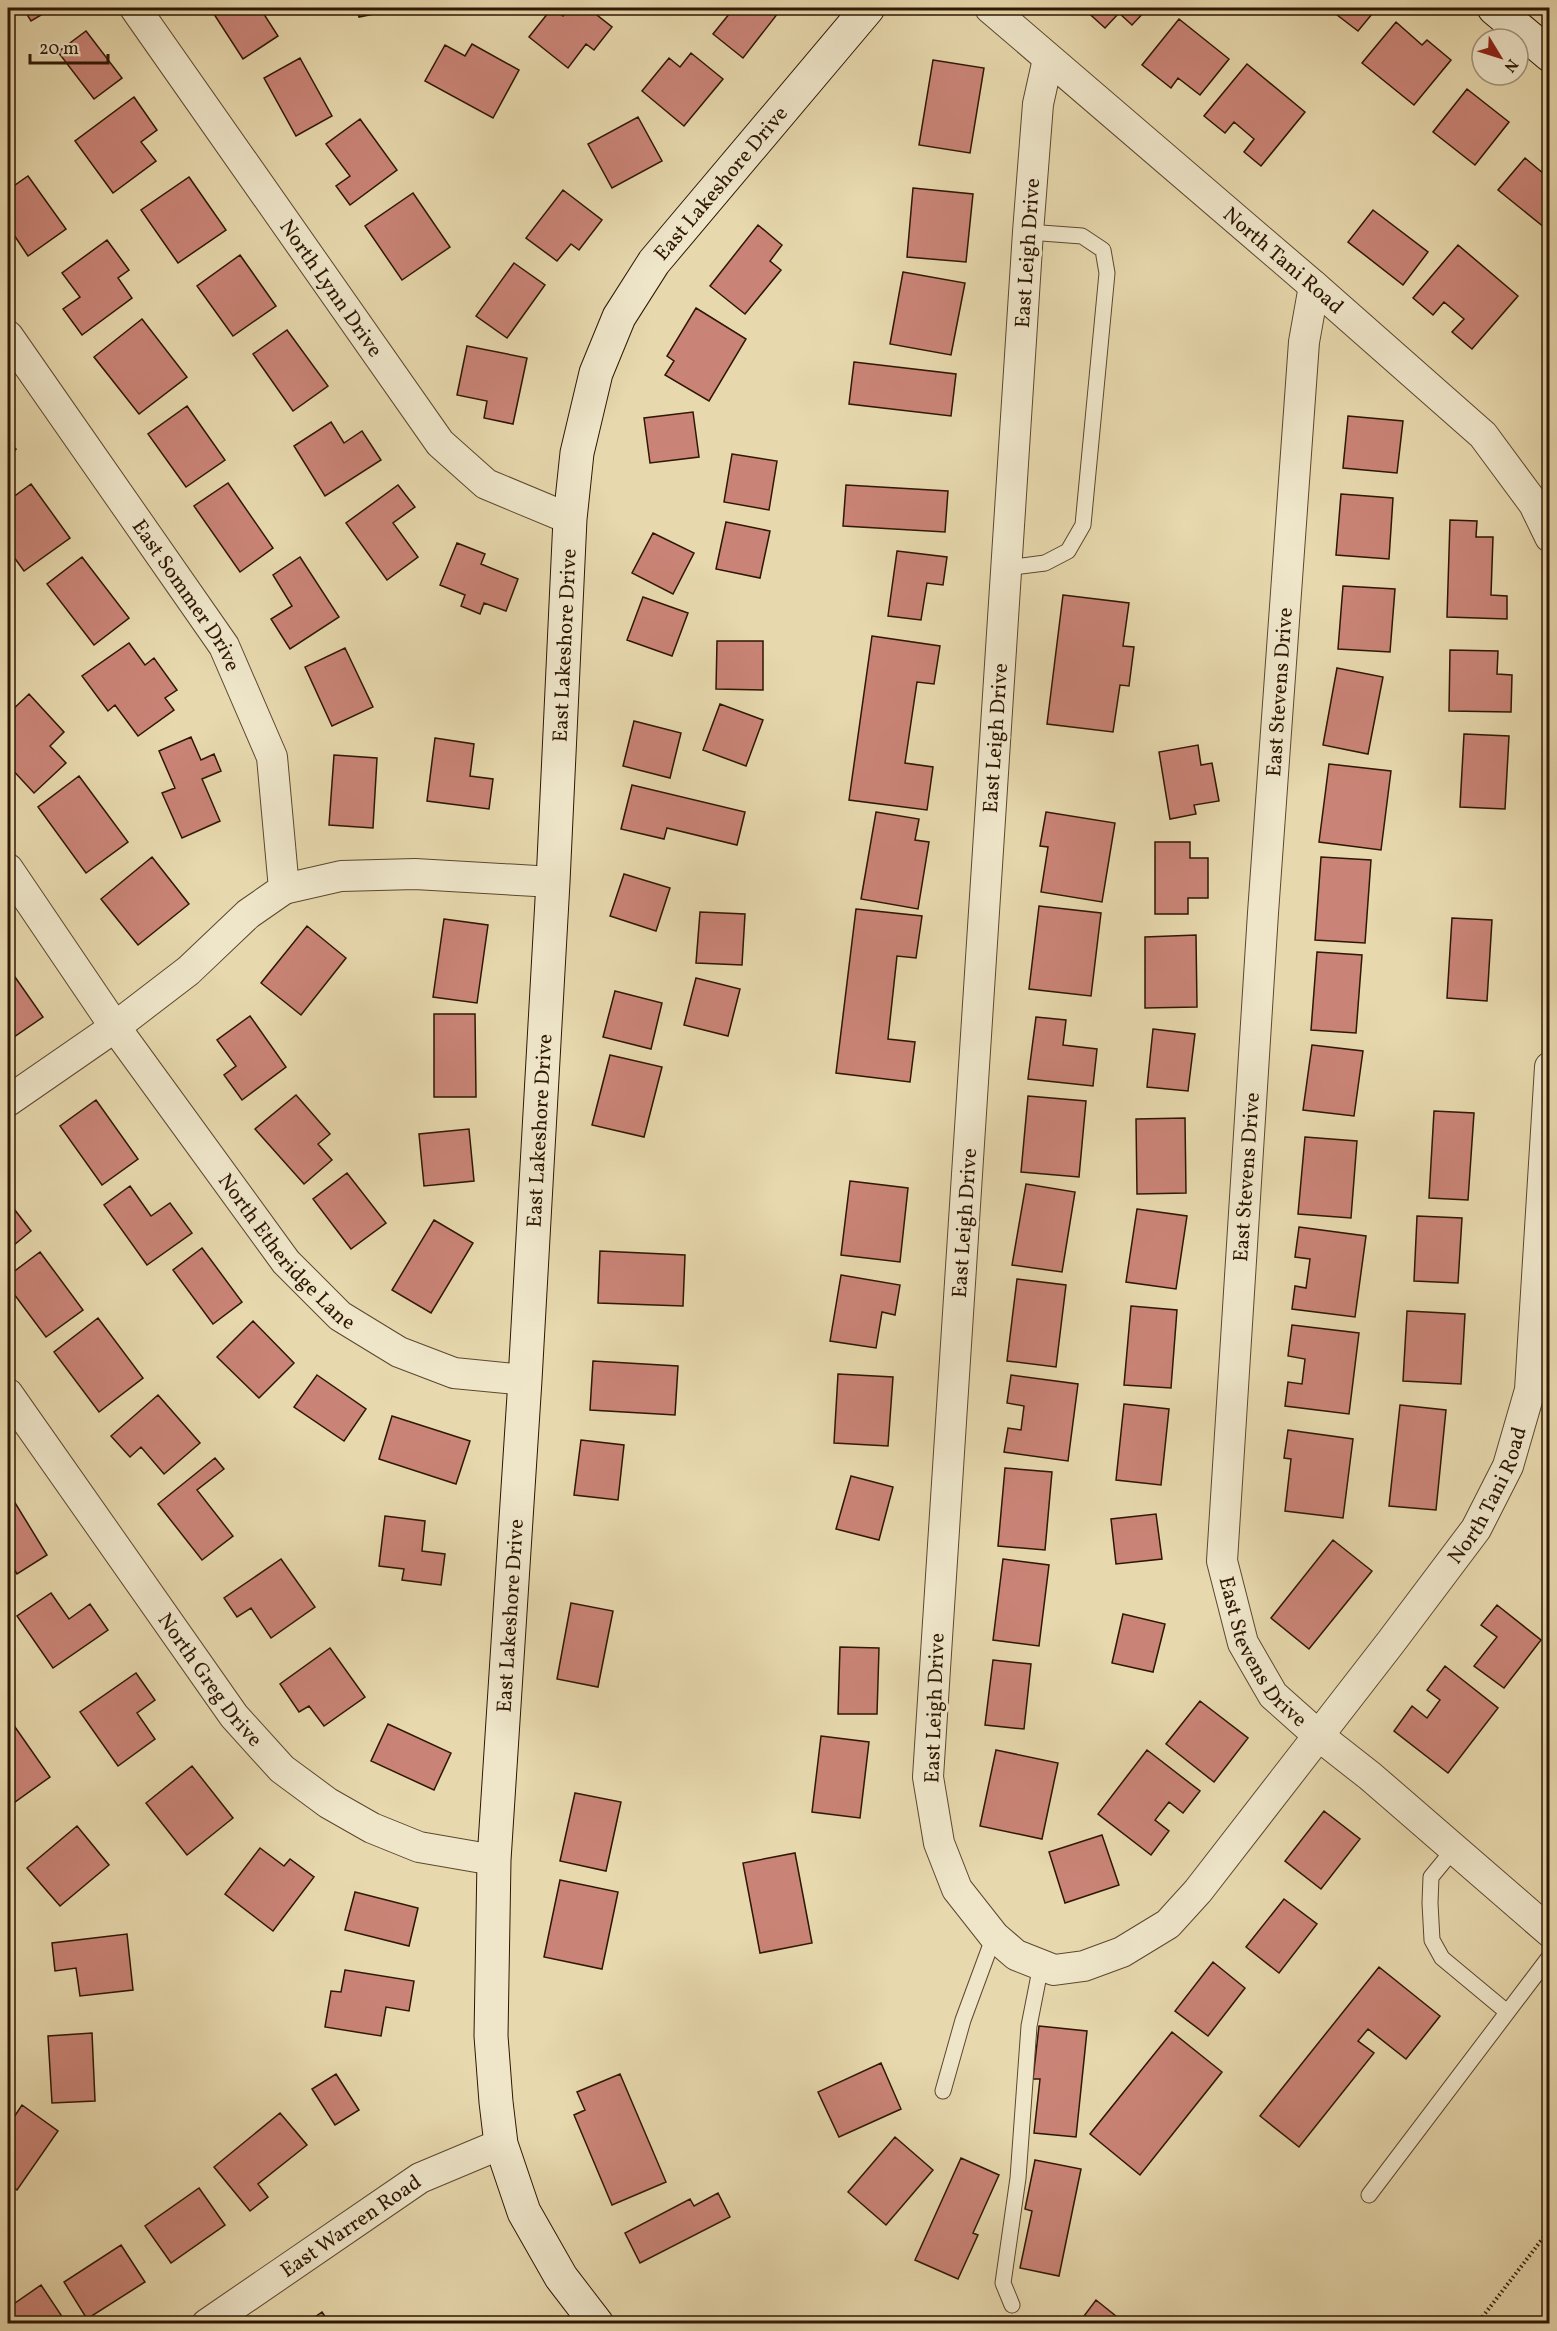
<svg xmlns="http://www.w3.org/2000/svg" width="1557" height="2331" font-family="Vollkorn,serif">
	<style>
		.building { fill: #ca8477; stroke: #2e1703; stroke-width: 1.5 }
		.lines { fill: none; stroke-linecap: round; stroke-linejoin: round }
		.lane-casing { stroke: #5c472e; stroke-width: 17 }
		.street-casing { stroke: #5c472e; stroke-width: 32 }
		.secondary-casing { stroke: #2e1703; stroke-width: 35 }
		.path { stroke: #2e1703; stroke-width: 4; stroke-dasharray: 1.5 3; stroke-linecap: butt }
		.lane { stroke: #efe6ca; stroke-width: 15 }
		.street { stroke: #efe6ca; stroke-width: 30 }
		.secondary { stroke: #efe6ca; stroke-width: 33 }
		.labels { text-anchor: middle; stroke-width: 6; stroke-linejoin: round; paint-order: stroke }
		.street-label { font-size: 21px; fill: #2e1703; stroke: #efe6ca }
	</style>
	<rect width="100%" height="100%" fill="#e7d8ad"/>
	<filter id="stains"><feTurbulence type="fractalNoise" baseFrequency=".00333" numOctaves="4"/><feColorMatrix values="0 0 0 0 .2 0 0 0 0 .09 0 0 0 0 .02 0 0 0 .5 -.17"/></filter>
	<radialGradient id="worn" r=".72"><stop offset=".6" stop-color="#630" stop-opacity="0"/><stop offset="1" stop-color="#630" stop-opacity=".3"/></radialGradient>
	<path class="building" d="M23,8H53L31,21Z
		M210,8H260L278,36L243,59Z
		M357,8H403L359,17Z
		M552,8L563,16L570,8H588L612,27L594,50L586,44L568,68L529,37Z
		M734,8H782L743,58L713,34Z
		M1083,8H1148L1132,25L1119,13L1105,28Z
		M1328,8H1377L1358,31Z
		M1179,19L1229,59L1200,95L1178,78L1171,88L1142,65Z
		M1396,22L1422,45L1427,40L1451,60L1414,105L1362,63Z
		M86,31L122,78L94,99L58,52Z
		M472,44L519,70L493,118L425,81L445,45L465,56Z
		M691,53L723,79L684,126L642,91L669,58L680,67Z
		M300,58L332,116L296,136L264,78Z
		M933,60L984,68L970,153L919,145Z
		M1247,64L1305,112L1261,166L1244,152L1254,139L1234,122L1225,133L1204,116Z
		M1467,89L1509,122L1475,165L1433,132Z
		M134,97L157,130L141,142L156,161L113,193L75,141Z
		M638,117L662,161L612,188L588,144Z
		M360,119L397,170L350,205L336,186L350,176L326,144Z
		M1525,158L1550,179V232L1498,190Z
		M28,176L66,229L28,256L8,226V190Z
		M189,177L226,230L178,263L141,210Z
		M913,188L973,194L966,262L907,257Z
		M563,190L602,220L579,250L571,244L557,261L526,238Z
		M413,193L450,247L402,280L365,226Z
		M1373,210L1428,252L1403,285L1348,242Z
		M758,225L782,245L770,261L781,270L745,314L710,286Z
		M107,240L129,270L118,278L132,298L82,335L63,309L80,297L62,273Z
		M1458,245L1518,296L1472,349L1452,332L1464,319L1444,302L1433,315L1413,298Z
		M240,255L276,306L233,336L197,286Z
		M514,263L545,285L507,338L476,316Z
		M903,272L965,283L951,355L890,344Z
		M696,308L746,339L709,401L665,375L674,361L667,356Z
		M142,319L187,377L139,414L94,357Z
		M287,330L328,386L293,411L253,354Z
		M467,346L527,358L513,424L484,418L487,401L457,395Z
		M854,362L956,374L951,416L849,404Z
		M187,406L225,460L186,487L148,434Z
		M693,412L699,457L650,463L644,418Z
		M1348,416L1403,421L1397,473L1343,468Z
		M331,422L344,443L362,431L381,460L325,496L294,446Z
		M8,442L16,449L8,459Z
		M732,454L777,461L769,510L724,502Z
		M228,483L273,548L240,572L194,506Z
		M31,484L70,538L24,571L8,549V501Z
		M398,485L415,507L393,523L418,557L387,580L346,523Z
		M846,485L948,491L945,532L843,526Z
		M1341,494L1393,498L1389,559L1336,555Z
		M1450,520L1477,521L1476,537H1493L1491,595L1507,596V619L1447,617Z
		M726,522L770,531L760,578L716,569Z
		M653,533L694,553L673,594L632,573Z
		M457,543L485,554L481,564L518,579L506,611L484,603L480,614L461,606L465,595L440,585Z
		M897,551L947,557L943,585L927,583L921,620L888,616Z
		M82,557L129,618L94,645L47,584Z
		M300,557L339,617L290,649L271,619L292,606L273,575Z
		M1343,586L1395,589L1390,652L1338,649Z
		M1063,595L1129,603L1123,646L1134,647L1129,686L1120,685L1113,732L1047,724Z
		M643,597L688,613L672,656L627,640Z
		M872,636L940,646L934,684L917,682L905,763L933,767L927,810L849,800Z
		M717,641H763V690L716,689Z
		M129,643L145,665L154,658L177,690L165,698L174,710L138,736L115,705L108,711L82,676Z
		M345,648L373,707L332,726L305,667Z
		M1450,650L1498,651L1497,674L1512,675L1511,712L1449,711Z
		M1337,668L1383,677L1368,754L1323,745Z
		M29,694L64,732L50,746L66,763L34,793L8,765V714Z
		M720,704L763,720L746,766L703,750Z
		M634,721L681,733L670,778L623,766Z
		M1464,734L1509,736L1505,809L1460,807Z
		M191,737L201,760L214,754L221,771L202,779L220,821L182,838L162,793L175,788L159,751Z
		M435,738L474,744L470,776L493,779L489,809L427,801Z
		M1198,745L1201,765L1212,763L1219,801L1194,805L1196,814L1170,819L1159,752Z
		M334,755L377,758L373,828L329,825Z
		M1329,764L1391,771L1381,850L1319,842Z
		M79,776L128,842L86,873L38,807Z
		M632,785L745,812L737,845L667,828L664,839L621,829Z
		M876,812L919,819L915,840L929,842L918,909L861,899Z
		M1046,812L1115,823L1102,902L1041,892L1048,847L1040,846Z
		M1155,842H1190V858H1208V898H1188V914H1155Z
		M152,857L189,904L138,945L101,899Z
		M1321,857L1371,860L1365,943L1315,940Z
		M624,874L670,888L656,931L610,916Z
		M1039,906L1101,913L1091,996L1029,989Z
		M856,909L922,916L916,958L897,956L888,1039L915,1042L910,1082L836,1073Z
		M700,912L745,914L742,965L696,963Z
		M1452,918L1492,920L1487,1001L1447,998Z
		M444,919L488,925L477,1003L433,997Z
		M307,926L346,958L301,1015L261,983Z
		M1196,935L1197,1007L1145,1008V937Z
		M1317,952L1362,955L1356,1033L1311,1030Z
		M8,967L43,1017L8,1041Z
		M696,978L740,989L728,1036L684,1025Z
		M615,991L662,1003L651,1049L603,1037Z
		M434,1014H475L476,1097H434Z
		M250,1016L286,1067L242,1100L224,1075L236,1066L217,1040Z
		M1036,1017L1066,1020L1063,1045L1097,1049L1093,1086L1028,1079Z
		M1153,1029L1195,1034L1188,1091L1147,1087Z
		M1312,1045L1363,1051L1354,1116L1303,1110Z
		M610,1055L662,1067L644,1137L592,1125Z
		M296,1095L330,1134L318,1144L332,1160L304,1184L255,1129Z
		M1028,1096L1086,1101L1079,1177L1021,1172Z
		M96,1100L138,1159L102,1185L60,1126Z
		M1434,1111L1474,1113L1468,1200L1429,1198Z
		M1185,1118L1186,1193L1137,1194L1136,1119Z
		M469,1129L474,1181L424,1186L419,1134Z
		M1305,1137L1357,1141L1351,1218L1298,1214Z
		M347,1173L386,1223L351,1249L313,1199Z
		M850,1181L908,1188L900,1262L841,1255Z
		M1026,1184L1075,1192L1062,1272L1012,1265Z
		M130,1186L151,1216L170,1203L192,1233L147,1265L104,1205Z
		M8,1201L31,1231L8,1250Z
		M1137,1209L1187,1216L1176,1289L1126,1282Z
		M1417,1216L1462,1218L1458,1283L1414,1281Z
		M434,1220L473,1243L431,1313L392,1290Z
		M1299,1227L1366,1236L1355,1317L1292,1309L1295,1286L1306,1288L1310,1259L1295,1257Z
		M202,1248L242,1302L213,1324L173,1270Z
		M600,1251L685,1255L683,1306L598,1303Z
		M40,1252L83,1310L46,1337L8,1286V1276Z
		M841,1275L900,1285L895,1315L882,1312L876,1348L830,1341Z
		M1017,1279L1066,1285L1056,1367L1007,1361Z
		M1131,1306L1177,1310L1171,1388L1124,1385Z
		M1407,1311L1465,1314L1461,1384L1403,1381Z
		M98,1318L143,1378L99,1412L54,1352Z
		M253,1321L294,1363L259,1398L217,1357Z
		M1292,1325L1359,1333L1349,1414L1285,1406L1288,1382L1302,1384L1305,1359L1288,1356Z
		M593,1361L678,1366L675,1415L590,1410Z
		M838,1374L893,1377L888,1446L834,1443Z
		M317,1375L366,1409L344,1441L294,1407Z
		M1011,1375L1078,1384L1068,1461L1004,1452L1008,1428L1021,1430L1024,1406L1007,1403Z
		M158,1395L200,1443L164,1474L141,1447L130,1457L111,1436Z
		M1124,1404L1169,1409L1161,1485L1116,1480Z
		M1400,1405L1446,1410L1436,1510L1389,1506Z
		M392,1416L470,1441L456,1484L379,1459Z
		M1288,1430L1353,1439L1343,1518L1285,1511L1291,1459L1284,1458Z
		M581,1440L624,1445L618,1500L574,1495Z
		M215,1458L224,1469L197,1490L233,1536L202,1560L158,1504Z
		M1005,1468L1052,1472L1045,1550L998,1546Z
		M851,1476L893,1487L879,1540L836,1529Z
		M9,1493L47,1555L17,1574L8,1559Z
		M1156,1514L1162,1559L1116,1564L1111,1519Z
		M385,1516L425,1521L422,1551L445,1554L441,1585L402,1580L404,1569L379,1566Z
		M1333,1540L1372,1571L1309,1649L1271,1618Z
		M281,1559L315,1607L271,1638L251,1608L237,1617L224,1598Z
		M1003,1559L1049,1565L1039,1646L993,1640Z
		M51,1593L69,1619L90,1604L108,1630L53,1668L17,1616Z
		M571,1603L613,1611L598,1687L557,1679Z
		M1497,1605L1541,1640L1504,1688L1474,1666L1497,1637L1481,1625Z
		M1123,1614L1165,1624L1153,1672L1112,1663Z
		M840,1647L879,1648L877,1714H838Z
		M330,1648L365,1697L324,1726L309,1706L299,1712L280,1684Z
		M993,1660L1031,1664L1024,1729L985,1725Z
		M1445,1666L1498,1708L1448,1773L1394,1731L1412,1706L1427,1718L1440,1700L1427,1690Z
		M136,1673L155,1700L137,1713L155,1739L118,1766L80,1712Z
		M1200,1701L1248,1738L1214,1782L1166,1744Z
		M8,1717L50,1777L8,1807Z
		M388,1724L451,1753L434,1790L371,1761Z
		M821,1736L869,1742L860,1818L812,1812Z
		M996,1750L1058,1763L1042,1839L980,1826Z
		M1147,1750L1200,1791L1183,1813L1169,1802L1155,1820L1169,1831L1151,1855L1098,1814Z
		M192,1766L233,1818L187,1855L146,1803Z
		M575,1793L621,1802L606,1871L560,1861Z
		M1324,1811L1360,1839L1321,1889L1285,1861Z
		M77,1826L109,1865L60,1906L27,1868Z
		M1102,1835L1119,1885L1065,1903L1049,1852Z
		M260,1848L284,1866L290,1859L314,1877L273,1931L225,1894Z
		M795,1853L812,1943L760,1953L743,1863Z
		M560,1880L618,1892L602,1969L544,1957Z
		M355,1892L418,1908L409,1946L345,1930Z
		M1284,1899L1317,1924L1279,1973L1246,1947Z
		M127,1934L133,1990L80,1996L76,1968L55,1971L52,1943Z
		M1213,1962L1245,1988L1208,2036L1175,2011Z
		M1379,1967L1440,2016L1406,2059L1368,2029L1358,2041L1374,2053L1299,2147L1260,2116Z
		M345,1970L414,1981L409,2011L386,2007L381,2036L325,2027L331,1991L341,1992Z
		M1039,2026L1087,2031L1076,2137L1034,2133L1040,2079H1033Z
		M1172,2032L1222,2072L1140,2175L1090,2134Z
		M92,2033L95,2101L52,2103L48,2036Z
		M881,2063L901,2109L839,2137L818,2092Z
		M336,2074L359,2110L335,2125L312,2089Z
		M620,2074L666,2182L612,2205L574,2115L585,2110L577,2092Z
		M22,2105L58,2131L17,2190L8,2183V2126Z
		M280,2113L307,2145L258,2184L268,2197L250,2211L214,2167Z
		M895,2137L933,2170L886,2225L848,2192Z
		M961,2158L999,2175L973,2233L978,2235L958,2279L915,2260Z
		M1035,2160L1081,2169L1059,2276L1020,2268L1032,2211L1025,2209Z
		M199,2188L225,2225L171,2263L145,2226Z
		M718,2193L730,2217L640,2263L625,2233L690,2199L694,2206Z
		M121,2245L145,2282L87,2319L64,2282Z
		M41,2285L67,2324H8V2308Z
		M1096,2300L1122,2321L1120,2324H1078Z
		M322,2312L330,2324H305Z"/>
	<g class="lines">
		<g class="lane-casing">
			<path id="lane" d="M1006,568L1045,563L1068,551L1083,525L1107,273L1103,250L1082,236L1028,232
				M1454,1849L1431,1877L1430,1903L1432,1940L1442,1958L1507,2012
				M943,2091L963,2020L994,1936
				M1369,2195L1550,1956
				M1012,2305L1003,2283L1018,2178L1029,2026L1041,1965"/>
		</g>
		<g class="street-casing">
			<g id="street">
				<path id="s1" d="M135,8L440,443L486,484L570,519"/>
				<path id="s2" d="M990,8L1314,286L1483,435L1534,504L1550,537"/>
				<path id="s3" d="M1048,59L1038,104L1028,232L928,1777L939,1843L957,1889L994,1936L1016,1955L1054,1970L1084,1966L1122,1952L1168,1924L1198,1891L1391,1642L1476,1529L1508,1466L1530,1390L1550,1067"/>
				<path id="s4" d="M1314,286L1304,342L1263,913L1222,1561L1243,1643L1273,1695L1319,1736L1370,1776L1550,1932"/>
				<path id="s5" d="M8,336L224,646L272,757L284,889L248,914L188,971L115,1027L8,1101"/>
				<path id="s6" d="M8,869L115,1027L286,1262L340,1316L399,1352L454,1373L525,1380"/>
				<path d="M284,889L341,876L415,874L553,882"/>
				<path id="s7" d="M8,1394L234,1716L282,1769L328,1803L372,1828L419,1847L494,1860"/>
				<path id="s8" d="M207,2324L420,2178L501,2144"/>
			</g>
		</g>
		<g class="secondary-casing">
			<g id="secondary">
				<path d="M1494,8L1550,55"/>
				<path id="s9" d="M597,2324L561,2277L524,2212L501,2144L496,2102L491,2036L494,1860L525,1380L553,882L570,519L577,453L596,373L619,317L654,262L868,8"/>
			</g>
		</g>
		<path class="path" d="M1477,2324L1550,2229"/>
		<use href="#lane" class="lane"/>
		<use href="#street" class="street"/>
		<use href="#secondary" class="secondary"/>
	</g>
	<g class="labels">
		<g class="street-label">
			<text dy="7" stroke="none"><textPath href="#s9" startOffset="2211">East Lakeshore Drive</textPath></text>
			<text transform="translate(1027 253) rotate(-86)" y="7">East Leigh Drive</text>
			<text dy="7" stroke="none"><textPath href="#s2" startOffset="387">North Tani Road</textPath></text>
			<text dy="7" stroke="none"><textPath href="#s1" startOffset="342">North Lynn Drive</textPath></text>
			<text dy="7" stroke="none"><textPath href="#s5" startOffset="315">East Sommer Drive</textPath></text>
			<text dy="7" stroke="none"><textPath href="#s9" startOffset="1707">East Lakeshore Drive</textPath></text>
			<text transform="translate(1279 692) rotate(-86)" y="7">East Stevens Drive</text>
			<text transform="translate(995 738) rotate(-86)" y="7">East Leigh Drive</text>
			<text dy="7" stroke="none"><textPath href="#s9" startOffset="1221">East Lakeshore Drive</textPath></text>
			<text transform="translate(1246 1177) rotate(-86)" y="7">East Stevens Drive</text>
			<text transform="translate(964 1223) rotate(-86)" y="7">East Leigh Drive</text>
			<text dy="7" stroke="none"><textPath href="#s6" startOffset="474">North Etheridge Lane</textPath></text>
			<text dy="7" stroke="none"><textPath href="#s3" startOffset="2630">North Tani Road</textPath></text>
			<text dy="7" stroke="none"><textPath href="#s9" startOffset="735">East Lakeshore Drive</textPath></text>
			<text dy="7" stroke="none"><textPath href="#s4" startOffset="1380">East Stevens Drive</textPath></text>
			<text dy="7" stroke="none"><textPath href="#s7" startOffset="350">North Greg Drive</textPath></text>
			<text transform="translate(934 1708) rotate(-88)" y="7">East Leigh Drive</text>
			<text dy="7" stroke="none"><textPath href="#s8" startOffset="174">East Warren Road</textPath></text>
		</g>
	</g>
	<rect width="1557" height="2331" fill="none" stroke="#e7d8ad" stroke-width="30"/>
	<rect x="9" y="9" width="1539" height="2313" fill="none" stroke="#2e1703" stroke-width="3"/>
	<rect x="15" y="15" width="1527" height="2301" fill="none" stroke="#2e1703" stroke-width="1.5"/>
	<g transform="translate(1500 57) rotate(128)"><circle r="28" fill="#efe6ca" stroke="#a2937a" stroke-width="1.5"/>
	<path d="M0-4.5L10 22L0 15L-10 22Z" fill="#8f2418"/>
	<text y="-9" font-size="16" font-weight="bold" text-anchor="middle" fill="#2e1703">N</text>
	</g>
	<path d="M30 54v9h78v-9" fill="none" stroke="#2e1703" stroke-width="3"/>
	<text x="39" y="54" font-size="18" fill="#2e1703" stroke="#efe6ca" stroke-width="4.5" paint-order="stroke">20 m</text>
	<rect width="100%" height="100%" filter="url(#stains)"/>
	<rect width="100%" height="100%" fill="url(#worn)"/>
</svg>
